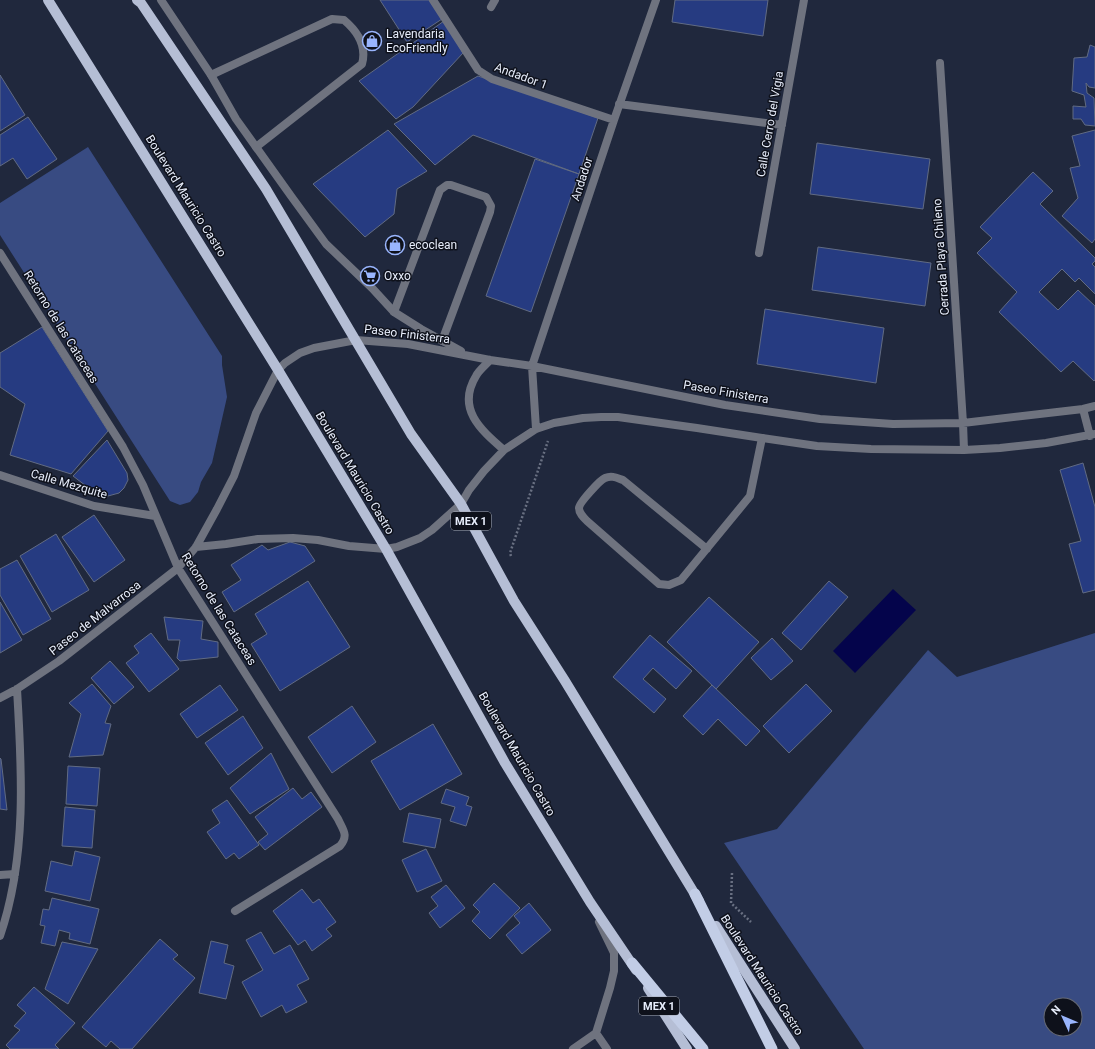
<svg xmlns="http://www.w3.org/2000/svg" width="1095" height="1049" font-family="Roboto,sans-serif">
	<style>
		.green { fill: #384b82; fill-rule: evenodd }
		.water { fill: #04044b }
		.building { fill: #263b81; stroke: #616b83 }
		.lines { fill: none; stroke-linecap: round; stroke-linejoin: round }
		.path { stroke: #697082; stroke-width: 2.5; stroke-dasharray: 2 2; stroke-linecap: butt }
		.service { stroke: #6f737f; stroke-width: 8 }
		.minor { stroke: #6f737f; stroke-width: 8 }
		.primary { stroke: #b5bed5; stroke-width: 10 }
		.trunk { stroke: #c2cde6; stroke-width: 11 }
		.labels { text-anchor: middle; stroke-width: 3; stroke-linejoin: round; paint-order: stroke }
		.shield { fill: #0e111b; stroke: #a6abb8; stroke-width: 1 }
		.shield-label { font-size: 11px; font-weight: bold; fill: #e7edfb }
		.poi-label { font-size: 12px; fill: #e7edfb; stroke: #0e111b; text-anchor: start }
		.street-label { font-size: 12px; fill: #e7edfb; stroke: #0e111b }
	</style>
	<rect width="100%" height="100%" fill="#20283d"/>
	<path class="green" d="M88,147L222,356V365L227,397L212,463L201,482L198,492L190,502L180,505L170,501L0,235V203Z
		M1095,633V1049H864L724,843L777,829L928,650L957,677ZM1051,1005H1075V1029H1051Z"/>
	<path class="water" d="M893,589L916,610L855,673L833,651Z"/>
	<path class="building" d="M380,0H429L442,19L407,42Z
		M675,0H768L763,36L672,22Z
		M444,21L463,53L413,107L396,119L359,81Z
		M1090,45L1095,47V88L1089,87L1086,83L1087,93L1094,98L1095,126L1085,125L1081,119H1073V106L1086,107L1084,95L1072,91L1074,58L1087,57Z
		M0,75L25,115L0,131Z
		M478,76L598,118L579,174L473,135L435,165L394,124Z
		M28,117L57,159L27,179L13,158L0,166V135Z
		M388,130L427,171L397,189L394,214L365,237L313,184Z
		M1095,130V239L1092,243L1062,216L1078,198L1070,168L1080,166L1072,136Z
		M817,143L930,159L923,209L810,194Z
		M535,159L579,174L531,312L486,296Z
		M1033,172L1053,191L1040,204L1095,258V261L1092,264L1095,267V294L1079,278L1075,282L1062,269L1039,292L1058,310L1078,290L1095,306V380L1094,381L1073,361L1061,372L999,312L1017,292L977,253L992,238L980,227Z
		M818,247L931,263L925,306L812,290Z
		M765,309L884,328L876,383L757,364Z
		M42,327L108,431L71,474L10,455L25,404L0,387V353Z
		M107,440L127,473L128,480L124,488L119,493L108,496L94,492L73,476Z
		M1083,463L1095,507V590L1083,593L1069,544L1081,541L1060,470Z
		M94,515L125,560L94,582L62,537Z
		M56,534L89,590L52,612L20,556Z
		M290,542L305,546L315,561L234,612L222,592L241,580L231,565L262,545L268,550Z
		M17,560L51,619L23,635L0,595V569Z
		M308,581L350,647L280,691L251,644L267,634L255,614Z
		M829,581L848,597L801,650L782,633Z
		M709,597L759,642L716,689L667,642Z
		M0,602L22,640L0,653Z
		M164,617L203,621L201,639L218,642V657L180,661L177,658L180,640H168Z
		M151,633L179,669L149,692L126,663L139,653L134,646Z
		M650,635L692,671L676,689L653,668L643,679L666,699L654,713L613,677Z
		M772,638L793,661L771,680L751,658Z
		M110,661L134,687L114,704L91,678Z
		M92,684L111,706L105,723L111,724L103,755L69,757L81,714L69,703Z
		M806,684L832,711L789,753L763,726Z
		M220,685L238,710L197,738L180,714Z
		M712,685L760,731L746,746L718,719L703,735L683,716Z
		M352,706L376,742L332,773L308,737Z
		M243,716L263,748L228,775L205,743Z
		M433,724L462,774L400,810L371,761Z
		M271,753L289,789L250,814L230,788Z
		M0,758L1,759L7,810L0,809Z
		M68,766L100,768L97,806L66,804Z
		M293,788L302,799L311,792L322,807L265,850L258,842L268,834L255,817Z
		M446,789L469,797L466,805L472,807L466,826L450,821L455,807L441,803Z
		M227,800L259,845L239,859L234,853L226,859L207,832L220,823L212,810Z
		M65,807L95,810L92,848L62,846Z
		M409,813L441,819L435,848L403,842Z
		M426,849L442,881L417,892L402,860Z
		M75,851L100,857L90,901L45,891L51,861L72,866Z
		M494,883L520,908L490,939L472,921L480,912L473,905Z
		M446,885L465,908L440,928L429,913L438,906L431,897Z
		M302,889L313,903L319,899L336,922L326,929L332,936L312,951L305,940L298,945L273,911Z
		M52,898L99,909L90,944L69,939L70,933L59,930L55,946L41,943L45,926L40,925L43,909L49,910Z
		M529,903L551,930L522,954L506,935L520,923L514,916Z
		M261,932L274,954L290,945L309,979L297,985L307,1002L286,1013L282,1005L261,1017L242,982L263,970L246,940Z
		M160,939L178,955L173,959L195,978L132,1049H120L111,1041L106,1047L82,1027Z
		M211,941L228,945L224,963L234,966L226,999L199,993Z
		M62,942L98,949L68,1004L45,989Z
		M34,987L75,1023L55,1045L59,1049H10L6,1045L20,1030L14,1026L26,1013L17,1005Z"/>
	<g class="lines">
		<path class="path" d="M511,556L510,553L548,441
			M732,873L731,903L751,922"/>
		<path class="service" d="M211,75L332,19L344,20C357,31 367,46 362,64L256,147
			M394,312L440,190L447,185H451L486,197L491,206L490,212L442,341
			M707,549L623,480C617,478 612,475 605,478C600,480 579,503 579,508C579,513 583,517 587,521L659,584L669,585L681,580L750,496L762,438
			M596,1033L607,1049
			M573,1049L596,1033L610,988L614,971V953L599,922"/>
		<path class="minor" d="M161,0L211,75L236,119L291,196L326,244L372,288L394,312L421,329L461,351
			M433,0L478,70L492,79L614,120
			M491,7L495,0
			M940,63L963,423L964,450
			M619,104L782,125
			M0,253L123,447L143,485L178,568L338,819C343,830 349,835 340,846L235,911
			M759,253L804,0
			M490,360C486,365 479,370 476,376C456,409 481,430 504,450
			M1083,409L1090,436
			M536,429L532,366L614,120L656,0
			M0,475L94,506L155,516
			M196,547L226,544L258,539L293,538L318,540L349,546L386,549L397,547L420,538L432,530L461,504L469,490L484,471L504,450L536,429L554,423L583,418L601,417H618L697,428L762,438L817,446L871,449L964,450L1000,448L1046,443L1095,434
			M0,698L17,689L59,661L178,568L196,547L217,509L234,476L256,413L278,370L285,363L300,353L314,348L356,340L408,344L490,360L532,366L725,405L820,419L893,424L963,423L1083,409L1095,406
			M0,875L15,874
			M0,936C27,857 22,771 17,689"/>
		<path class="primary" d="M48,0L278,370L386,549L505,763L590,902L636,970
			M137,0L141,3L266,189L411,434L461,504L514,601L565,681L699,901
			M716,926L795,1049
			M648,988L687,1049"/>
		<path class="trunk" d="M695,894L772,1049
			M632,963L703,1049"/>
	</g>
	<defs>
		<g id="shop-ring" transform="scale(1)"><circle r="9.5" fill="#0e111b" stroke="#99b5fd" stroke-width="1.5"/><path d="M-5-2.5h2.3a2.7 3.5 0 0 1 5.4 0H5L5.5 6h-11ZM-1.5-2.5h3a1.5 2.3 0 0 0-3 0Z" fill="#99b5fd"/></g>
		<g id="supermarket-ring" transform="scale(1)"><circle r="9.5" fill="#0e111b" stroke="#99b5fd" stroke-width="1.5"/><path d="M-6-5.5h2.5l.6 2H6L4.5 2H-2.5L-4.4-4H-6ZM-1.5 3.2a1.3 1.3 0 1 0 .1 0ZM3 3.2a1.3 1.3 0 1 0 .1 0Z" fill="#99b5fd"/></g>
	</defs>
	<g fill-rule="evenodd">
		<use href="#shop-ring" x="372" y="41"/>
		<use href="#shop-ring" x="395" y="245"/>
		<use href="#supermarket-ring" x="370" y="276"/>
	</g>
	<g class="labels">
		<g class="shield">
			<rect x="451" y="512" width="40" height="18" rx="3"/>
			<rect x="639" y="997" width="40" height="18" rx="3"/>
		</g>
		<g class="shield-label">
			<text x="471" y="525">MEX 1</text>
			<text x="659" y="1010">MEX 1</text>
		</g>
		<g class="poi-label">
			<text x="386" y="38">Lavendaria<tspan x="386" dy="14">EcoFriendly</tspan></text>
			<text x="409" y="249">ecoclean</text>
			<text x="384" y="280">Oxxo</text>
		</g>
		<g class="street-label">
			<text transform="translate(521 76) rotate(20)" y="4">Andador 1</text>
			<text transform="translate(770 124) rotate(-80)" y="4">Calle Cerro del Vigia</text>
			<text transform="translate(582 179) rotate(-72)" y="4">Andador</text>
			<text transform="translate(186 196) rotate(58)" y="4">Boulevard Mauricio Castro</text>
			<text transform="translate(941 257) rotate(-94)" y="4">Cerrada Playa Chileno</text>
			<text transform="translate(61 327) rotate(58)" y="4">Retorno de las Cataceas</text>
			<text transform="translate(407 334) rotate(7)" y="4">Paseo Finisterra</text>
			<text transform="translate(726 392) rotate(10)" y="4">Paseo Finisterra</text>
			<text transform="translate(355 473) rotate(59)" y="4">Boulevard Mauricio Castro</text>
			<text transform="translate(69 484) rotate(16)" y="4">Calle Mezquite</text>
			<text transform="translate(219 609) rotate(58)" y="4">Retorno de las Cataceas</text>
			<text transform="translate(95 618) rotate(-38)" y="4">Paseo de Malvarrosa</text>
			<text transform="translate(517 754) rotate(60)" y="4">Boulevard Mauricio Castro</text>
			<text transform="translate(762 975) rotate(57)" y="4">Boulevard Mauricio Castro</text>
		</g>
	</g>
	<g transform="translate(1063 1017) rotate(314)"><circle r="19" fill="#0e111b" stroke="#656975"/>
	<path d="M0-3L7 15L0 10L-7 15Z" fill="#99b5fd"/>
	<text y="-6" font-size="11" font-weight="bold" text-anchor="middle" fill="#e7edfb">N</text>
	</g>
</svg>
